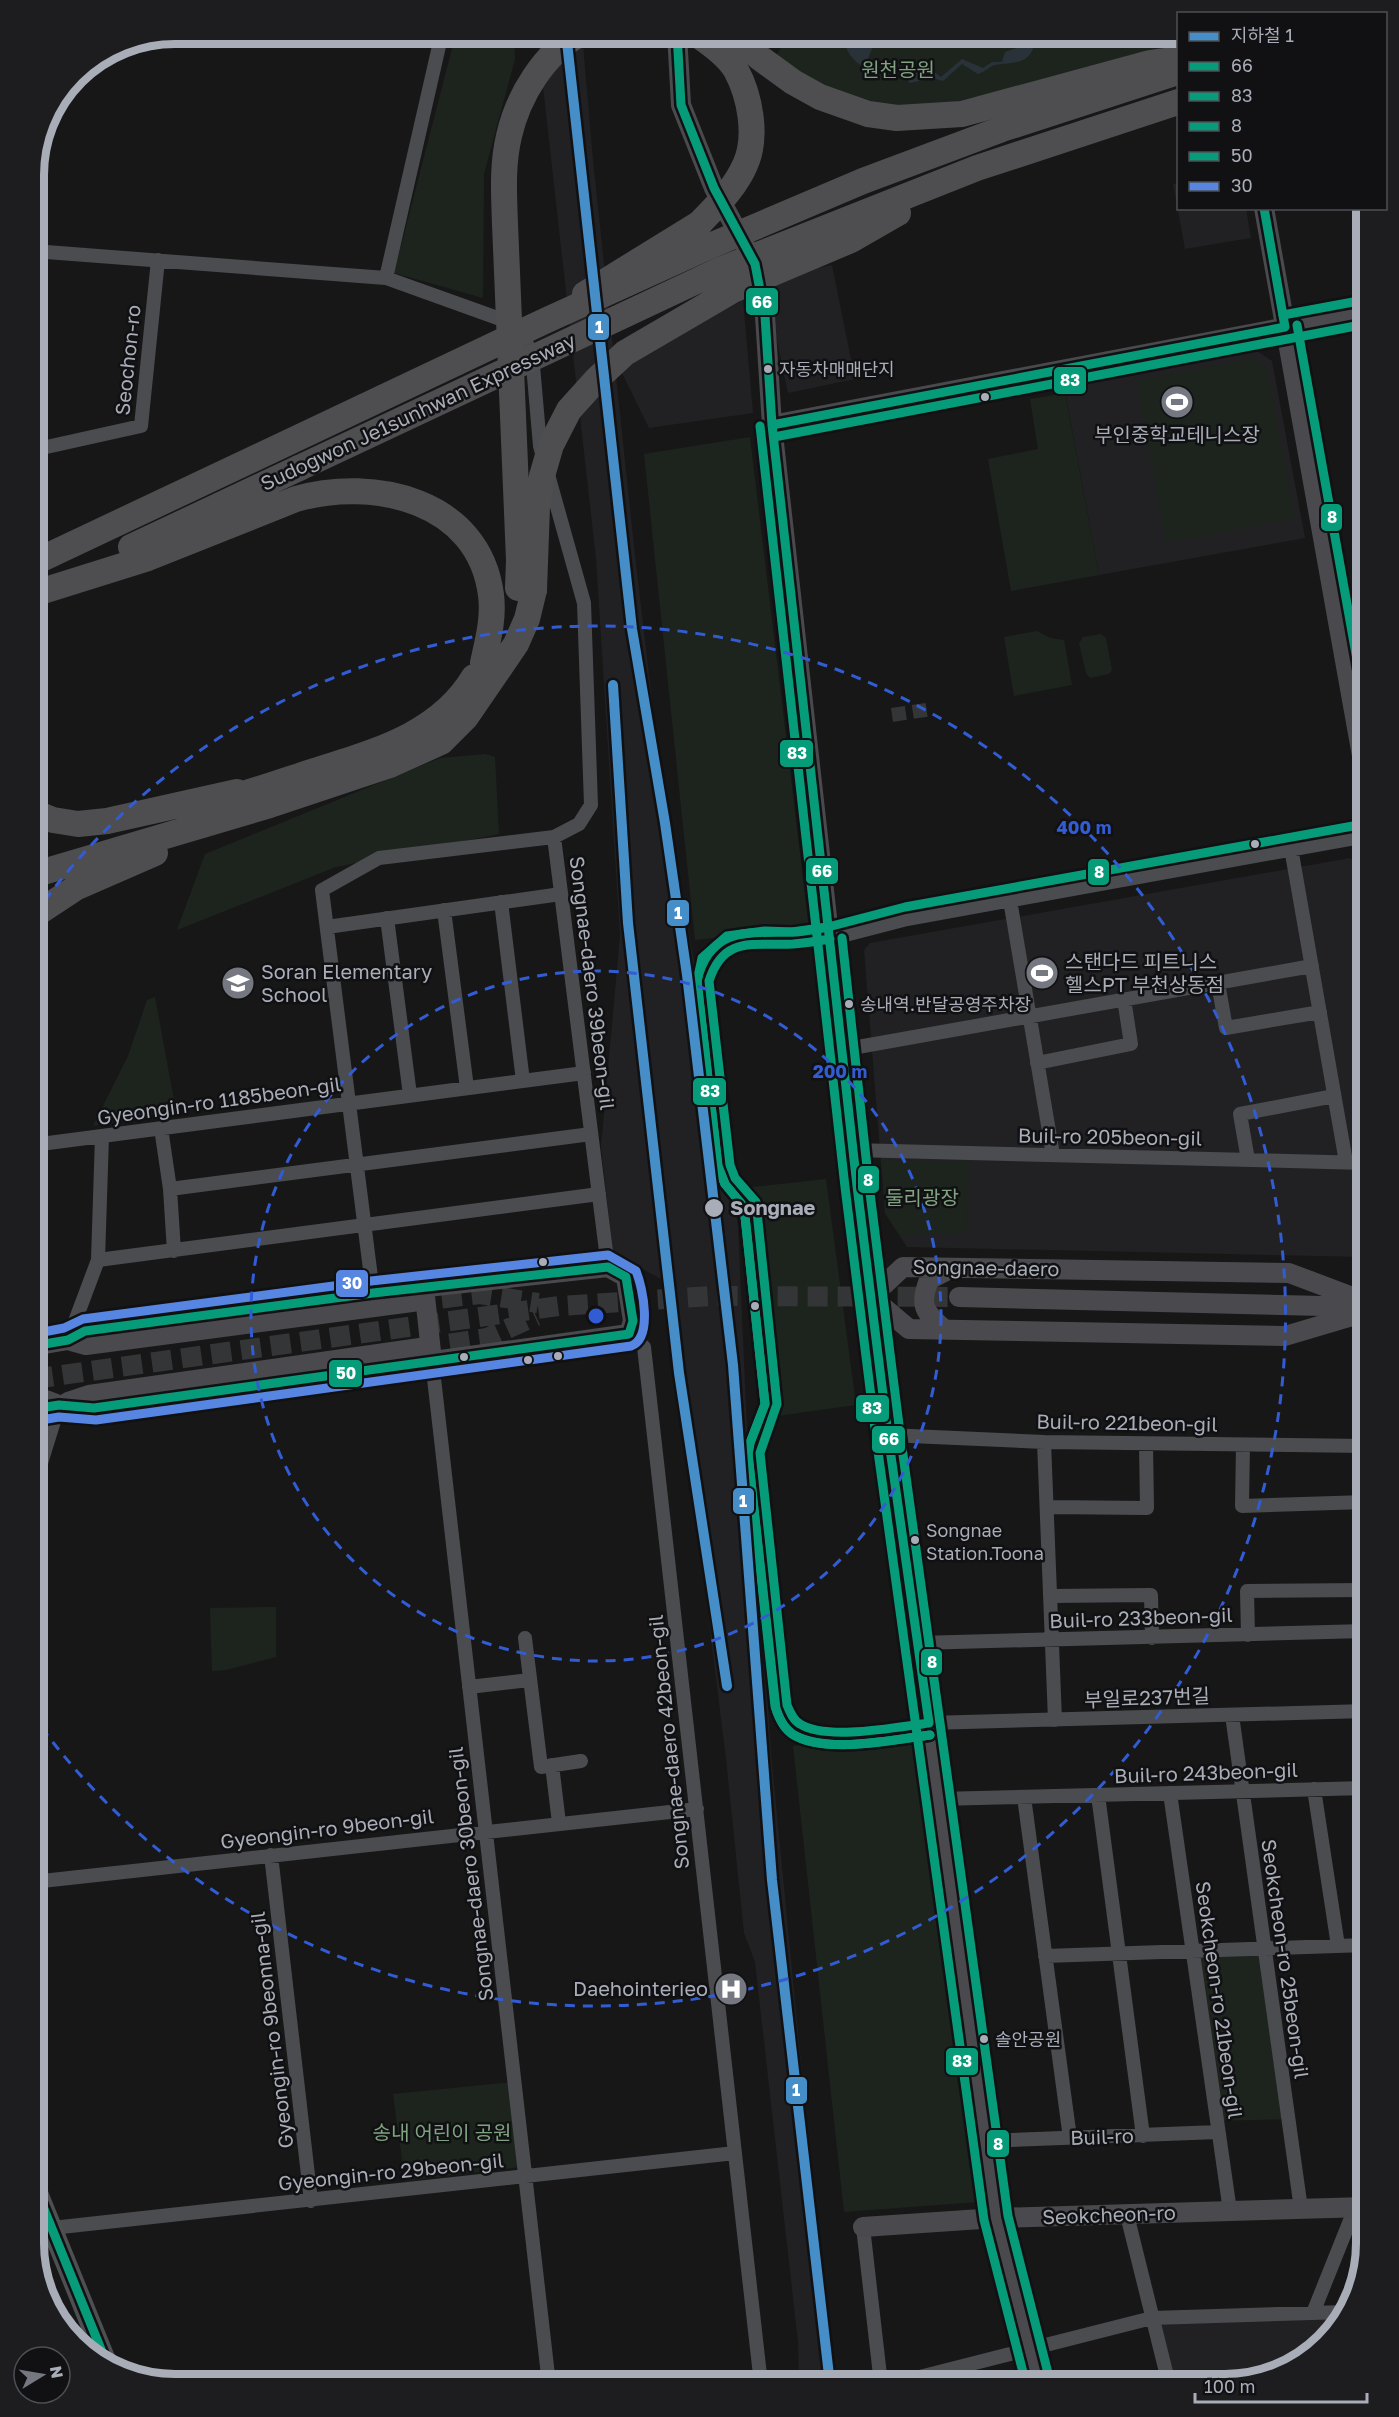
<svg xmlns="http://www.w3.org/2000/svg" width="1399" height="2417" font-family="'Golos Text','Noto Sans KR',sans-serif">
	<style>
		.built { fill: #212123 }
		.green { fill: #1d241e }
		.water { fill: #2a3239 }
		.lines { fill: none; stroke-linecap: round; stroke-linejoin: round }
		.street-tunnel { stroke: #343537; stroke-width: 14; stroke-dasharray: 14 7; stroke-linecap: butt }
		.secondary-tunnel { stroke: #343537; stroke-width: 20; stroke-dasharray: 20 10; stroke-linecap: butt }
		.street { stroke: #4b4c50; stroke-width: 14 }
		.secondary { stroke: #4a4a4e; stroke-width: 20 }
		.primary { stroke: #4d4f52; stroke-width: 21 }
		.highway { stroke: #4e4e51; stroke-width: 26 }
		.highway-bridge { stroke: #4e4e51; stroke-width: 26 }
		.bus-1-casing { stroke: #111113; stroke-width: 14 }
		.bus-2-casing { stroke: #111113; stroke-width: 14 }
		.bus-3-casing { stroke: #111113; stroke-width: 14 }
		.bus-4-casing { stroke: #111113; stroke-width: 14 }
		.bus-5-casing { stroke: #111113; stroke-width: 14 }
		.bus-1 { stroke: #069c7a; stroke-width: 9 }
		.bus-2 { stroke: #069c7a; stroke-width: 9 }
		.bus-3 { stroke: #069c7a; stroke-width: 9 }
		.bus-4 { stroke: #069c7a; stroke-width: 9 }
		.bus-5 { stroke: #5785e2; stroke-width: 9 }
		.metro-1-casing { stroke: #111113; stroke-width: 15 }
		.metro-1 { stroke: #468ec8; stroke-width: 10 }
		.ring { fill: none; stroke: #325cd3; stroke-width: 3; stroke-dasharray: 10 8 }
		.bus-dot { fill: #a8adb8; stroke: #111113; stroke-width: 2 }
		.labels { text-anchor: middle; stroke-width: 5; stroke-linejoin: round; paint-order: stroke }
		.bus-label { font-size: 18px; fill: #a8adb8; stroke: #111113; text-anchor: start }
		.park-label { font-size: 20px; fill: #7fa381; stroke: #111113 }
		.street-label { font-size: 20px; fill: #a8adb8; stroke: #111113 }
		.poi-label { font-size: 20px; fill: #a8adb8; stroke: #111113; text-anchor: start }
		.stop-label { font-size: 20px; font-weight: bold; fill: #a8adb8; stroke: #111113; text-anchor: start }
		.rim { fill: none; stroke: #a8adb8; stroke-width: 8 }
		.centre { fill: #325cd3; stroke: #111113; stroke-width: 3 }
		.ring-label { font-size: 18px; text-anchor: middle; font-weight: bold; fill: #325cd3; stroke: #111113; stroke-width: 5; stroke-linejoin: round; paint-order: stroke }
		.line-badge { stroke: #111113; stroke-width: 2 }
		.badge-label { font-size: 16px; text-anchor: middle; font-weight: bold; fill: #fff }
	</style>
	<rect width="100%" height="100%" fill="#171717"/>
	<path class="built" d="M537,33H582L593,160L635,555L661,777L700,995L738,1226L747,1429L755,1490L771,1753L802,2073L837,2384H799L798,2342L755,1962L744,1933L726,1759L690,1468L661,1279L613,1253L601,1147L620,935L596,559Z
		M1178,183V208L1246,209L1251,238L1185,249L1173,184Z
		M832,265L855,379L788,393L764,279Z
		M743,300L753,413L649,428L619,367Z
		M1257,351L1272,361L1305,538L1099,575L1064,386Z
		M1350,858L1363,868L1366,882V1257L907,1247L885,1213L864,950L870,943Z
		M1345,2312L1342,2321L1287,2370L1224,2384H1169L1152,2318Z"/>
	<path class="green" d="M456,33H514L515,59L484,174L483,298L394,273Z
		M790,33H1178V44L952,106L920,109L849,99L774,59Z
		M1253,358L1267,369L1295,518L1166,543L1136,381Z
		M1065,393L1099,575L1011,591L988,459L1038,449L1030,399Z
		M750,437L809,928L695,940L644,454Z
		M1037,631L1050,638L1064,640L1072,685L1014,696L1004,637Z
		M1101,634L1106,638L1112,670L1109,674L1090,678L1086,673L1079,643L1083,637Z
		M485,754L495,757L499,834L336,867L177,930L205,854L440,758Z
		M155,997L176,1111L93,1126L128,1056L147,1000Z
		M882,1160L969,1162L967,1233L899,1235L885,1213Z
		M826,1179L856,1405L784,1415L773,1419L752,1187Z
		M276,1607V1657L226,1670L212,1671L210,1608Z
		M913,1726L978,2202L844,2212L793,1746Z
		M1263,1949L1288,2119L1216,2121L1192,1951Z
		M512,2082L521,2167L405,2181L393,2094Z"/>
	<path class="water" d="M840,33H881L882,35L877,34L867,62C878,72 890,65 904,68L908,64L921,71L924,65L941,77L962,59L983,68L992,62H1002L1005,52L1022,46V39H1035C1032,66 1015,61 995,65C990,66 985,72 978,74L962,64L943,81L933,78L910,83L901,73L896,70C879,75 862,70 851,56C846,50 844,40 840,33Z"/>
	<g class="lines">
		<path class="street-tunnel" d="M892,715L932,709"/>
		<path class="secondary-tunnel" d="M412,1302L480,1294L538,1303
			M420,1348L487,1338L536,1316
			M33,1379L559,1306L712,1296L959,1297"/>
		<path class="street" d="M33,251L386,278L517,325L532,354L540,446L584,603L591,805L579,824L554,837L379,858L322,890L373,1293
			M386,278L442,33
			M33,450L141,426L158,260
			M554,837L608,1267
			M1291,848L1346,1162
			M1010,900L1053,1155
			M501,902L523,1081
			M444,910L467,1088
			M387,918L410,1095
			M327,927L561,894
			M830,939L907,919L1366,836
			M1218,983L1226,1028L1320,1012
			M841,1050L1312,966
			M1037,1063L1131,1044L1124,999
			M161,1128L170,1189L174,1251
			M33,1145L584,1073
			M853,1150L1366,1163
			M1248,1160L1240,1114L1334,1096
			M170,1189L591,1134
			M98,1260L599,1194
			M629,1334L644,1347L761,2384
			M68,1340L98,1260L102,1136
			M432,1361L549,2384
			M888,1435L1044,1442L1366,1446
			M1044,1442L1055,1720
			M1243,1445L1242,1506L1366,1502
			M33,1489L59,1405
			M1047,1507L1147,1508L1146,1444
			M1052,1596L1151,1595L1152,1638
			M1248,1635L1247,1591L1366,1590
			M525,1638L541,1767L581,1761
			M918,1643L1366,1631
			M469,1687L529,1680
			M1232,1715L1301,2209
			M929,1723L1366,1711
			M552,1765L559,1823
			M1314,1789L1338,1946
			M1170,1793L1230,2211
			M1098,1795L1143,2136
			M1024,1797L1070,2138
			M939,1799L1366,1788
			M271,1855L311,2201
			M33,1882L697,1809
			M1045,1956L1366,1945
			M985,2141L1218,2132
			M1127,2215L1169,2384
			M863,2227L881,2384
			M52,2228L735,2153
			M1313,2313L1355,2208
			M892,2384L1152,2318L1345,2312"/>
		<path class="secondary" d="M677,33L681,105L714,188L755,264L765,316L772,425L857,1186L888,1435L996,2218L1038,2384
			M1264,208L1366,778
			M772,425L1366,312
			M424,1287L432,1361
			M871,1297L903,1267L1289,1273L1366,1302
			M871,1297L909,1329L1285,1336L1366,1312
			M959,1297L1364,1307
			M944,1329C924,1312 919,1305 929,1280L952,1268
			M68,1340L86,1345L412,1302
			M33,1402L46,1400L59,1405L94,1408L629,1334L633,1321L626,1277L608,1267L373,1293L85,1331L68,1340L33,1346
			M68,1402L89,1395L420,1348
			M863,2227L996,2218L1366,2207"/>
		<path class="primary" d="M33,2182L107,2364"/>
		<path class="highway" d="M733,33L760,58L793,82L820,97L868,114L897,118L962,114L1150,63L1178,59
			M585,294L700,223
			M131,547L299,468
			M33,594L148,558L296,499C374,477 479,500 491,595C494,618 488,640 483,663
			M221,801C254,791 286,780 318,770C377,751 440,734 474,677
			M33,812L53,820L78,824L107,821L237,792
			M33,875L270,805L390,765L441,742L466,717L516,644L527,619L534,590
			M33,916L77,887L155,853"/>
		<path class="highway-bridge" d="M695,33C709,43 727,55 736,70C750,96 758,137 745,165C735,188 717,205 700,223
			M299,468L720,270L977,168L1178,102
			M33,563L547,320L710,246L863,181L1002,129L1178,72
			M518,588L519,560L505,224C504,195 502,165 509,136C518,96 544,53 581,33
			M534,590L537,507L542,476L551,445L569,410L597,379L625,353L733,290L851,240L898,213"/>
		<g class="bus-1-casing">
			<path id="bus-1" d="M677,33L681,105L714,188L755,264L765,316L772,425L857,1186L888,1435L929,1723
				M1264,208L1285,327
				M772,425L1285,327
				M830,939C818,941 805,943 793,944C754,946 724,935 709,981L730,1165L735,1178L756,1202L777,1404L760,1453L787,1705C790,1712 793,1720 800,1724C827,1741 897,1727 929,1723"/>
		</g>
		<g class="bus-2-casing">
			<path id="bus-2" d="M760,426L845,1187L876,1437L984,2220L1026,2384
				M774,437L1366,324
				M828,927C816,929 803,932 791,932C746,933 711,927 697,980L718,1167L725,1184L744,1207L765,1404L750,1443L748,1454L775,1706C778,1716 783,1728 792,1734C824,1755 894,1739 930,1735"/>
		</g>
		<g class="bus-3-casing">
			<path id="bus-3" d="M1283,315L1364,300
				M1297,325L1366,710
				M842,938L869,1185L900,1433L1008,2216L1050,2381
				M930,1735C893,1740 828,1754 794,1735C784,1729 779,1718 776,1709L748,1454L750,1443L765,1404L744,1207L725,1184L718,1166L697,982L702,958L727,936L765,931L792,932L828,927L905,907L1364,824"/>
		</g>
		<g class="bus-4-casing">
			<path id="bus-4" d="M33,1409L59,1405L94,1408L629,1334L633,1321L626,1277L608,1267L373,1293L85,1331L68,1340L33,1346
				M33,2182L107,2364"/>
		</g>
		<g class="bus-5-casing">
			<path id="bus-5" d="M33,1334L64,1328L83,1319L371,1281L608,1255L636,1271C643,1288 653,1338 631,1346L96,1420L59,1417L35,1421"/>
		</g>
		<use href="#bus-1" class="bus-1"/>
		<use href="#bus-2" class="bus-2"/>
		<use href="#bus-3" class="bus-3"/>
		<use href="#bus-4" class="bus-4"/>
		<use href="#bus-5" class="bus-5"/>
		<g class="metro-1-casing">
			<path id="metro-1" d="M566,33L632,629L665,823L687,975L733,1365L772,1880L830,2384
				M613,685L628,923L679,1373L727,1686"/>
		</g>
		<use href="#metro-1" class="metro-1"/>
	</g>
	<g class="ring">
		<circle cx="596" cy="1316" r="345"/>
		<path d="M34 915A690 690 0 1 1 34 1717"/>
	</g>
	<defs>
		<g id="stadium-disc" transform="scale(1.725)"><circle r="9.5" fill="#757880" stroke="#111113"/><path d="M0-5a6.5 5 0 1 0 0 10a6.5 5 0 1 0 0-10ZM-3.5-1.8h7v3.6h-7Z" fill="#fff"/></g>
		<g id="school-disc" transform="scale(1.725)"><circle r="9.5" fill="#757880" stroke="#111113"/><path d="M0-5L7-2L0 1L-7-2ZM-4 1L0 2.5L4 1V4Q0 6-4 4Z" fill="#fff"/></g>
		<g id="hospital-disc" transform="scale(1.725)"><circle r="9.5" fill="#757880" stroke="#111113"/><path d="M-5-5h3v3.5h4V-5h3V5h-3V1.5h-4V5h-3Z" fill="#fff"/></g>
	</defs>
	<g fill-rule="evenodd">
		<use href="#stadium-disc" x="1177" y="402"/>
		<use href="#stadium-disc" x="1042" y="973"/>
		<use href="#school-disc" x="238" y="983"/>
		<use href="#hospital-disc" x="731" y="1989"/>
	</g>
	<g class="bus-dot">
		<circle cx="768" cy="369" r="5"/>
		<circle cx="985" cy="397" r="5"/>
		<circle cx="1255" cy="844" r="5"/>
		<circle cx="849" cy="1004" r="5"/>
		<circle cx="714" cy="1208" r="10"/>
		<circle cx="543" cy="1262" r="5"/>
		<circle cx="755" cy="1306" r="5"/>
		<circle cx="558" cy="1356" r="5"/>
		<circle cx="464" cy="1357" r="5"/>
		<circle cx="528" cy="1360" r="5"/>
		<circle cx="915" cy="1540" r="5"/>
		<circle cx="984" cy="2039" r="5"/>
	</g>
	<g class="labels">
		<g class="bus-label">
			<text x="779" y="376">자동차매매단지</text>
			<text x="860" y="1011">송내역.반달공영주차장</text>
			<text x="926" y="1537">Songnae<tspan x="926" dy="23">Station.Toona</tspan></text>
			<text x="995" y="2046">솔안공원</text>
		</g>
		<g class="park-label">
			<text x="898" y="77">원천공원</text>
			<text x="922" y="1205">둘리광장</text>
			<text x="442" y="2140">송내 어린이 공원</text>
		</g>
		<g class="street-label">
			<text transform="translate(128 360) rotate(-84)" y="7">Seochon-ro</text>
			<text transform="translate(418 412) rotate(-25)" y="7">Sudogwon Je1sunhwan Expressway</text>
			<text transform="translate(592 983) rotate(83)" y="7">Songnae-daero 39beon-gil</text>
			<text transform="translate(219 1101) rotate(-8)" y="7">Gyeongin-ro 1185beon-gil</text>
			<text transform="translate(1110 1137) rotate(1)" y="7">Buil-ro 205beon-gil</text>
			<text transform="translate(986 1268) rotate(1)" y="7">Songnae-daero</text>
			<text transform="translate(1127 1423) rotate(1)" y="7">Buil-ro 221beon-gil</text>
			<text transform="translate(1141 1618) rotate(-2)" y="7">Buil-ro 233beon-gil</text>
			<text transform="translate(1147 1698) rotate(-2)" y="7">부일로237번길</text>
			<text transform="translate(669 1742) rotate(-96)" y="7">Songnae-daero 42beon-gil</text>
			<text transform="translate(1206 1773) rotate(-2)" y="7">Buil-ro 243beon-gil</text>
			<text transform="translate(327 1829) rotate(-7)" y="7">Gyeongin-ro 9beon-gil</text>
			<text transform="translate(471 1874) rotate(-97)" y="7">Songnae-daero 30beon-gil</text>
			<text transform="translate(1285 1959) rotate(82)" y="7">Seokcheon-ro 25beon-gil</text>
			<text transform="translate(1219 2000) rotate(82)" y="7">Seokcheon-ro 21beon-gil</text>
			<text transform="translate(272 2030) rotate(-97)" y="7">Gyeongin-ro 9beonna-gil</text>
			<text transform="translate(1102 2137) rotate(-2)" y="7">Buil-ro</text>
			<text transform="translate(391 2172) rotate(-6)" y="7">Gyeongin-ro 29beon-gil</text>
			<text transform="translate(1109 2215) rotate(-2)" y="7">Seokcheon-ro</text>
		</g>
		<g class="poi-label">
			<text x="1177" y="442" text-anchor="middle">부인중학교테니스장</text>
			<text x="1065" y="969">스탠다드 피트니스<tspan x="1065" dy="23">헬스PT 부천상동점</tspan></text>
			<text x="261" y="979">Soran Elementary<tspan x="261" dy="23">School</tspan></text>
			<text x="708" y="1996" text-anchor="end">Daehointerieo</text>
		</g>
		<g class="stop-label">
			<text x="730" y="1215">Songnae</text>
		</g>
	</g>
	<path d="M0 0H1399V2417H0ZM175 44H1225A131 131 0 0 1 1356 175V2243A131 131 0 0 1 1225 2374H175A131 131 0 0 1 44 2243V175A131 131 0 0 1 175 44Z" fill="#1d1d20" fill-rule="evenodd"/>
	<path class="rim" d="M175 44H1225A131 131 0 0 1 1356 175V2243A131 131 0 0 1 1225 2374H175A131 131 0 0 1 44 2243V175A131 131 0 0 1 175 44Z"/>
	<circle cx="596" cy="1316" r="9" class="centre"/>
	<g class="ring-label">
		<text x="1084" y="834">400 m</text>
		<text x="840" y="1078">200 m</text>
	</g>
	<g class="line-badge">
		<rect x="745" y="287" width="34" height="29" rx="6" fill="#069c7a"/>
		<rect x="587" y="313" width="23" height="28" rx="6" fill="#468ec8"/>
		<rect x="1053" y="366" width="34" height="29" rx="6" fill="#069c7a"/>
		<rect x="1320" y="503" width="23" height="29" rx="6" fill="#069c7a"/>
		<rect x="779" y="739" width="35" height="29" rx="6" fill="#069c7a"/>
		<rect x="805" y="857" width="34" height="28" rx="6" fill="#069c7a"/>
		<rect x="1087" y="858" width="23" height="28" rx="6" fill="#069c7a"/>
		<rect x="666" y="899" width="24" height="28" rx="6" fill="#468ec8"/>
		<rect x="692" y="1077" width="35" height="29" rx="6" fill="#069c7a"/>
		<rect x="857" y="1165" width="23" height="29" rx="6" fill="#069c7a"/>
		<rect x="335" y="1269" width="34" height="29" rx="6" fill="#5785e2"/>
		<rect x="328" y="1359" width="35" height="29" rx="6" fill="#069c7a"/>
		<rect x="855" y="1394" width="35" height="29" rx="6" fill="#069c7a"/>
		<rect x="871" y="1425" width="35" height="29" rx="6" fill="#069c7a"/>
		<rect x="732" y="1487" width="23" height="28" rx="6" fill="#468ec8"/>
		<rect x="920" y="1648" width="23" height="28" rx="6" fill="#069c7a"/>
		<rect x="945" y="2047" width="34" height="29" rx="6" fill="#069c7a"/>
		<rect x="785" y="2076" width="23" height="29" rx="6" fill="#468ec8"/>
		<rect x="986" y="2129" width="24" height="29" rx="6" fill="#069c7a"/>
	</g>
	<g class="badge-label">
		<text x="762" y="308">66</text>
		<text x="599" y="333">1</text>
		<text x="1070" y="386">83</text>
		<text x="1332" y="523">8</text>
		<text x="797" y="759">83</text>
		<text x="822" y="877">66</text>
		<text x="1099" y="878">8</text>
		<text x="678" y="919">1</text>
		<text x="710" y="1097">83</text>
		<text x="868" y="1186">8</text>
		<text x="352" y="1289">30</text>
		<text x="346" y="1379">50</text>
		<text x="872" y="1414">83</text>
		<text x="889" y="1445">66</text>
		<text x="743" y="1507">1</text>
		<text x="932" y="1668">8</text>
		<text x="962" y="2067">83</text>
		<text x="796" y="2096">1</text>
		<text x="998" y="2150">8</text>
	</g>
	<rect x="1177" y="12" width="210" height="198" fill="#111113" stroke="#4d4f55" stroke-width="1.5"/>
	<rect x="1189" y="32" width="30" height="9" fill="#468ec8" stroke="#4d4f55" stroke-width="1.5"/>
	<text x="1231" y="42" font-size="18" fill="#a8adb8">지하철 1</text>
	<rect x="1189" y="62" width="30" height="9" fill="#069c7a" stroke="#4d4f55" stroke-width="1.5"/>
	<text x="1231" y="72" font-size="18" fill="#a8adb8">66</text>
	<rect x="1189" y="92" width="30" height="9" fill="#069c7a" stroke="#4d4f55" stroke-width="1.5"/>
	<text x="1231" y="102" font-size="18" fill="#a8adb8">83</text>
	<rect x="1189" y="122" width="30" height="9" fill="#069c7a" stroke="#4d4f55" stroke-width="1.5"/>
	<text x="1231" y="132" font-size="18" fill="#a8adb8">8</text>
	<rect x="1189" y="152" width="30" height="9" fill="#069c7a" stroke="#4d4f55" stroke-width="1.5"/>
	<text x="1231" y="162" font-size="18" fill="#a8adb8">50</text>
	<rect x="1189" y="182" width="30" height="9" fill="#5785e2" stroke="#4d4f55" stroke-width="1.5"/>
	<text x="1231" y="192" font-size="18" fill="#a8adb8">30</text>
	<g transform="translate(42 2375) rotate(79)"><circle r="28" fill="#111113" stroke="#4d4f55" stroke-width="1.5"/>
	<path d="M0-4.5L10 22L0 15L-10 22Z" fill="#757880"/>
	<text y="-9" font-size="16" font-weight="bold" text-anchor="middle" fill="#a8adb8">N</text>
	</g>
	<path d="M1195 2393v9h172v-9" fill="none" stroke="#a8adb8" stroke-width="3"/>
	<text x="1204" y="2393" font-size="18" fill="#a8adb8" stroke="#111113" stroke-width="4.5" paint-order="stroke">100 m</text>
</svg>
